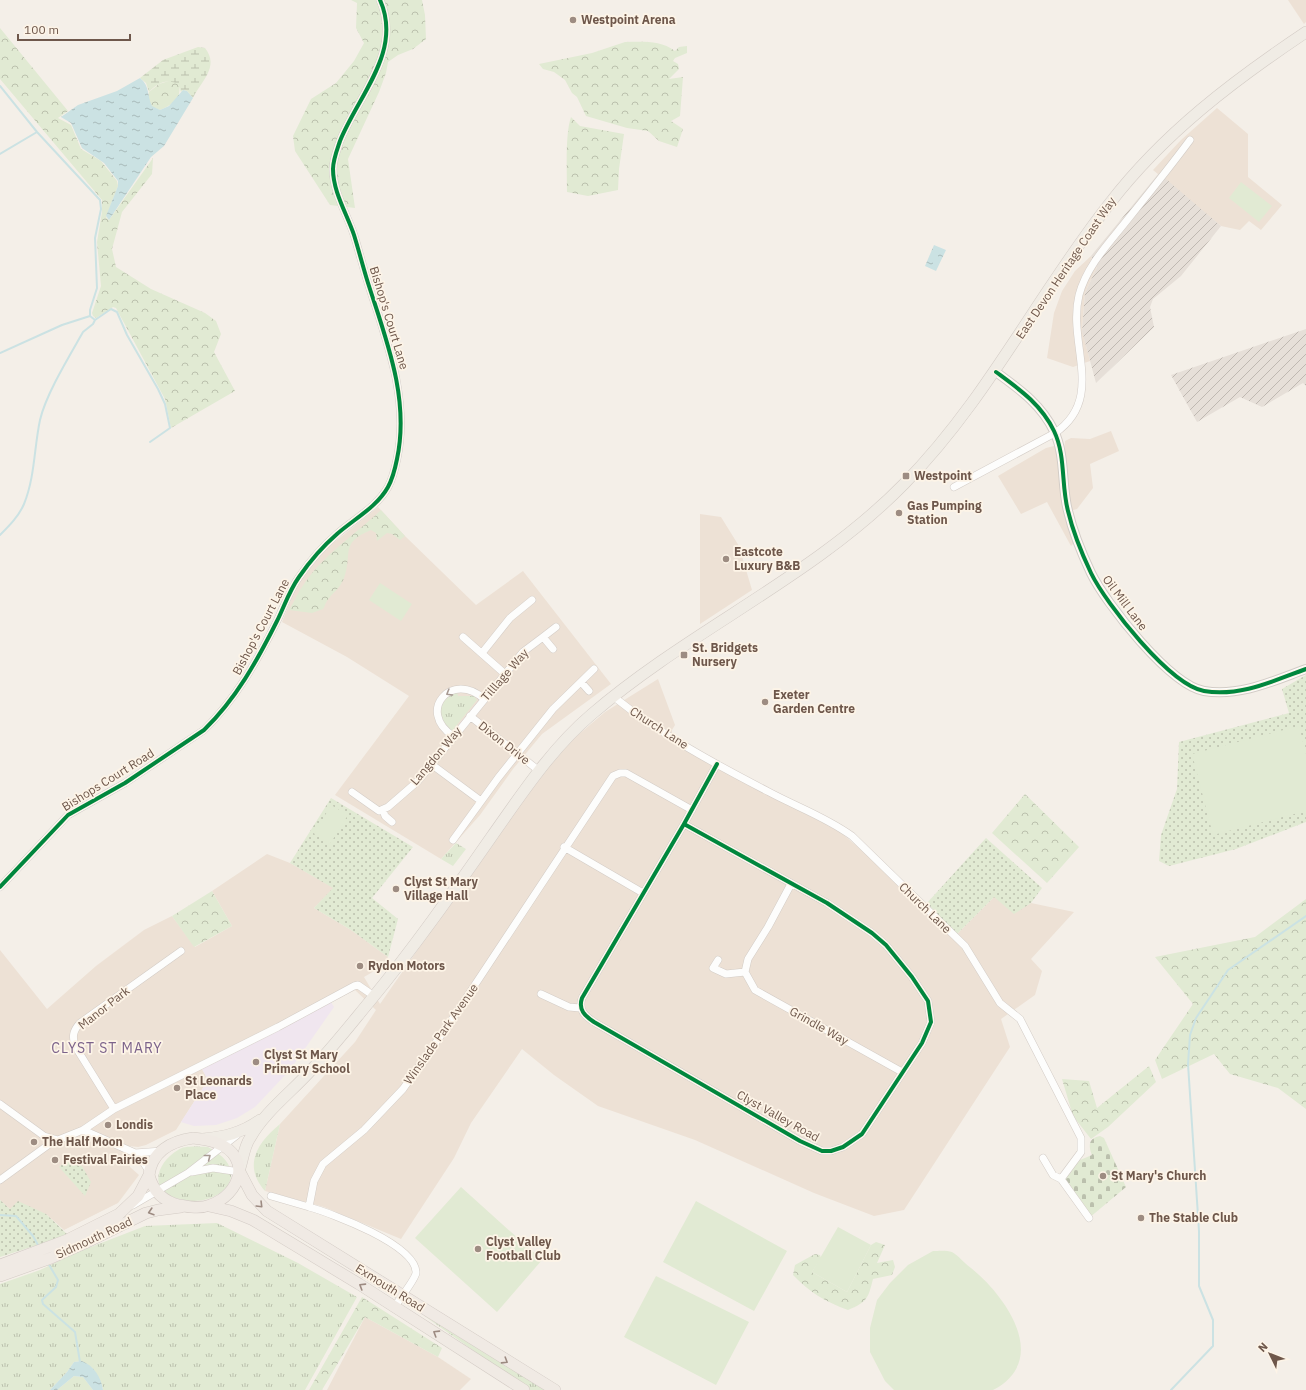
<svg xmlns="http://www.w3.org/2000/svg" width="1306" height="1390" font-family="'IBM Plex Sans',sans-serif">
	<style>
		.residential { fill: #ede1d5 }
		.industrial { fill: url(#industrial-furrows) }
		.education { fill: #f0e6ef }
		.grass { fill: url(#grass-tufts) }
		.forest { fill: url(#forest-crowns) }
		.wetland { fill: url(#wetland-marsh) }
		.cemetery { fill: url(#cemetery-stones) }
		.park { fill: url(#park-dots) }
		.pitch { fill: #e1ead3 }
		.water { fill: url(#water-ripples) }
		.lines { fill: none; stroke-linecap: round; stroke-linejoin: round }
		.stream { stroke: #cbe2e3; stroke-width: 2 }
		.minor-casing { stroke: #d3ccc6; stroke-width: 8 }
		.tertiary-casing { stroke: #d3ccc6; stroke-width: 10 }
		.primary-casing { stroke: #d3cbc5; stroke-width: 12 }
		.trunk-casing { stroke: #d3cbc5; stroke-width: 12 }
		.minor { stroke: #fdfdfc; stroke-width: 7 }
		.tertiary { stroke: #fdfdfc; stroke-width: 8 }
		.primary { stroke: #f0ece5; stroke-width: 11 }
		.trunk { stroke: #f0eae4; stroke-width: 11 }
		.cycleway-casing { stroke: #fdf4e7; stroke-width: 6 }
		.cycleway { stroke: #00873e; stroke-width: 4 }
		.oneway { stroke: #a79992 }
		.oneway2 { stroke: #9c8a81 }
		.poi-dot { fill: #9d8c82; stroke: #fdf4e7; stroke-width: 1.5 }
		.labels { text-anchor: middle; stroke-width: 3.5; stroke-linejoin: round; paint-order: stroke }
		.poi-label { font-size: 12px; font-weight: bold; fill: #6e574b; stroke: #fdf4e7; text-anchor: start }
		.street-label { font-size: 12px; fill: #6e574b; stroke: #fdf4e7 }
		.quarter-label { font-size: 14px; letter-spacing: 1px; fill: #7c638b; stroke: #fdf4e7 }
	</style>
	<defs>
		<pattern id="industrial-furrows" width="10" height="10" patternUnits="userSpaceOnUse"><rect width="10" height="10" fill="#e6dfd8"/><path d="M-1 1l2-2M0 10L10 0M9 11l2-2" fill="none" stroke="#bfb8b1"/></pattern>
		<pattern id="grass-tufts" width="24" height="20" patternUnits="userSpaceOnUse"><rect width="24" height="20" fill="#e1ead3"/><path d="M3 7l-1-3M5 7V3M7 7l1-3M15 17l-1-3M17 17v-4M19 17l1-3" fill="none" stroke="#bbc0ad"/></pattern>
		<pattern id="forest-crowns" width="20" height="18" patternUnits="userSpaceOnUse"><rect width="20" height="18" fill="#e1ead3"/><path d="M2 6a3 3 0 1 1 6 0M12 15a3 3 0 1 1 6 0" fill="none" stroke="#bbc0ad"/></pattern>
		<pattern id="wetland-marsh" width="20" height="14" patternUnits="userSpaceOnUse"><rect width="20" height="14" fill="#e1ead3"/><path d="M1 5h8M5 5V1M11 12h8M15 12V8" fill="none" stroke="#bbc0ad"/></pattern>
		<pattern id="cemetery-stones" width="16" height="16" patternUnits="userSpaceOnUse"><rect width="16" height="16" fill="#e1ead3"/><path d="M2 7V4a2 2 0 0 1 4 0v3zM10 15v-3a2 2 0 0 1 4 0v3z" fill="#bbc0ad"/></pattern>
		<pattern id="park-dots" width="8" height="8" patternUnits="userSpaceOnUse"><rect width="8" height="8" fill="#e1ead3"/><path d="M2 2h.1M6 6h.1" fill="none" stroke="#bbc0ad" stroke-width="1.8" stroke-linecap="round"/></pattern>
		<pattern id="water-ripples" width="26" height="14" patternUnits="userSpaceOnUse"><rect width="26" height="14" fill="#cbe2e3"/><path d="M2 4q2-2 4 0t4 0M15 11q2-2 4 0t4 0" fill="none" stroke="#a9baba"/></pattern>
	</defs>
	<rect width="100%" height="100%" fill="#f4efe8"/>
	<path class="residential" d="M1288,0H1306V22L1304,24Z
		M1217,108L1248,134V177L1282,205L1261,230L1249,221L1240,230L1221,226L1153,170L1181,140Z
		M1091,256L1097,267L1085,293L1082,330L1090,361L1073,367L1047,358L1054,313L1062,291L1075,271Z
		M1111,431L1119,451L1090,464L1093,488L1077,509L1066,512L1074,543L1071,546L1047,502L1021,514L998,476L1046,448L1054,446L1058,453L1064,452L1065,441L1071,438L1090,439Z
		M378,507L405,536L476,605L523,571L611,684L542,734L513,769L480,815L441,859L335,795L409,696L347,657L282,622L299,580L322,552Z
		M700,514L721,517L739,546L752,590L700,624Z
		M658,679L675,725L672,730V742L744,782L833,826L865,853L959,945L962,942L956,935L995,896L1014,913L1031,903L1074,912L1031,959L1042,971L1035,995L1001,1019L1010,1047L904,1210L874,1216L814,1193L695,1140L598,1106L554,1075L522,1049L471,1123L454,1158L401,1239L324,1207L265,1191L280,1124L355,1042L376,1010L355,990L202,1069L208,1080L176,1130L146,1145L138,1147L129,1146L126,1151L130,1156V1167L139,1175L118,1203L64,1230L46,1214L10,1209L0,1200V950L47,1009L96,966L144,930L172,916L195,947L232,926L212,891L267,854L290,863L334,888L314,908L351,930L388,957L381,967L364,977L380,1004L535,781L571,741L605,712Z
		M365,1317L438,1357L471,1379L460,1390H327Z"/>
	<path class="industrial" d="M1159,173L1221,226L1181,276L1153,299L1150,307L1154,327L1096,383L1082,331L1085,293L1097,267L1091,256Z
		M1306,329V386L1303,383L1262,407L1240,397L1197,422L1171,375Z"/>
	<path class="education" d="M331,1002L334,1007L290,1070L255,1107L237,1118L216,1125L194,1126L181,1122L208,1080L202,1069Z"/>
	<path class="grass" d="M457,691L458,696H474L477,700L452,731L445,727L440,712L442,701Z
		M456,843L466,849L453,866L441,859Z
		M280,1124L265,1191C242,1165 258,1142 280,1124Z
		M208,1147C258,1173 217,1212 176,1198C173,1197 169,1196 167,1195C149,1181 162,1159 178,1150C185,1145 199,1147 208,1147Z
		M217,1223L298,1263L357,1297L305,1390H103L102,1385L82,1361L74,1362L67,1372L50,1390H0V1284L40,1270L78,1252L145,1226Z
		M423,1315L546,1390H529Z
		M74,1376L83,1377L93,1390H57Z"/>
	<path class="forest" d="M351,0H422L425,15L426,39L413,49L398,55L388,62L386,73L379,92L348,159L355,208L330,205L295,151L293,136L311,99L336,83L354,61L364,43L356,28L357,3Z
		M0,28L68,111L58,118L71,125L81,149L101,161L117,181L118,186L106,217L109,220L153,158L152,174L122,212L112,249L116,267L151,289L205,313L216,321L221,334L214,352L235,391L171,428L165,399L116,308L113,307L96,318L93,316L92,313L101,286L97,242L102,212V200L0,79Z
		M625,42C643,42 660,40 675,51L679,47L687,46V53L675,58L673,61L678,64L679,69L669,79L683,77L680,116L671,121L683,129L677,147L659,141L648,131L627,128L586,116L577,97L572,93L565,80L554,72L543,69L539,64L592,53Z
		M172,80L178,83C184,98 171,105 160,110L152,107L148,98L149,92L159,84Z
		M571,117L580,126L624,134L619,169L618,190L588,196L567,192C567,173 565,134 571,117Z
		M381,510L405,536L400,540L392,534L387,533L377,541L376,533L371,530C339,543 353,554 344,578C340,589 332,593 327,601C325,604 325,606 323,609L312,613L289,610C294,602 298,592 304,584C324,554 356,534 381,510Z
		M1025,794L1079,847L1047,883L992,833Z
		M212,891L232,926L194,947L172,916Z
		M1306,899V1109L1278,1088L1230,1074L1214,1054L1162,1079L1155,1060L1193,1004L1155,957L1255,937Z
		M1149,1066L1156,1082L1108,1127L1091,1139L1073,1116L1062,1079L1089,1081L1097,1108Z
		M876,1242L885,1245L877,1263L893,1260L895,1267L892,1275L873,1279C868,1299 867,1302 848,1310C826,1302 809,1292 793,1275L795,1265L815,1254L820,1255L821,1258L812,1272L847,1292L871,1245Z
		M362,1297L442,1348L438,1357L365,1317L322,1390H309Z"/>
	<path class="wetland" d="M198,47L205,48C220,67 201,81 193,98L187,91L183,90L181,92L178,84C167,78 157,83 149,92L146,83L140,78L163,60Z"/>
	<path class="cemetery" d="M1100,1136L1104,1138L1126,1187L1089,1218L1062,1179L1080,1160L1092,1155C1088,1145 1089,1138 1100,1136Z"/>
	<path class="park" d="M1306,675V822L1236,849L1169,866L1159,861L1161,835L1177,789L1179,742L1289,713L1282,689Z
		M331,798L413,847L372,898L398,919L388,957L351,930L314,908L333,888L290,863Z
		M986,838L1042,888L1031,903L1014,914L994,897L956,935L927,903Z
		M71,1157L82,1166L91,1182L85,1196L59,1167Z
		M0,1200L10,1209L18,1201L46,1214L68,1235L0,1257Z"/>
	<path class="pitch" d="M1241,182L1272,206L1259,222L1229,198Z
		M380,583L412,604L401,621L369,600Z
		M1299,726L1306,754V811L1213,835L1192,754Z
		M331,805L348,815L330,844L314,834Z
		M461,1187L542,1260L497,1312L415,1238Z
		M696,1201L787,1251L754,1311L663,1262Z
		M838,1227L871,1245L847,1292L812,1272Z
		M933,1251C938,1251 946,1250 952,1252C958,1255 965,1264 971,1268C1006,1296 1051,1360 993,1390H894L885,1381L870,1352V1328L877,1300L890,1283L908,1265Z
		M656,1276L749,1322L716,1385L624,1337Z"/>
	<path class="water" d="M140,78C150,86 147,96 152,106L160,110L169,106L183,90L187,91L193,98L164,146L151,157L109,220L106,216L118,186V181L104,163L82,148L71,123L61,117L78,105L117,91Z
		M934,245L946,250L936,271L925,266Z
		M82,1361C94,1366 101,1377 103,1390H93L83,1377L74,1376L57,1390H50L67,1372L74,1362Z"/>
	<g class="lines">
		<path class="stream" d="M0,86L37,132L100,200L101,209L95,238L97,288L90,310V316L95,320L93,324L83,332C70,355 46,394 40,420C34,448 35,477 24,504C19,516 9,526 0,535
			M0,154L37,132
			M95,320L111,309L117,312L127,335L158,389L165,404L170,428L150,442
			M0,353L62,325L90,316
			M0,1215L16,1216L33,1236L39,1247
			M48,1263L58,1280L56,1287L42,1300L43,1304L75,1332L80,1362
			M1171,1390L1213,1346V1320L1199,1286V1231L1188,1064L1190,1035L1196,1018L1228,970L1306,916"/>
		<g class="minor-casing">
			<path id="minor" d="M954,487L1055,433C1106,398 1067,344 1079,295C1087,265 1110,242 1128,219C1149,193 1170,167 1190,140
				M463,637L505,674
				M553,649L543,637L556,627
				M482,653L510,618L532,600
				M581,682L589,691
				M614,697C661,735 715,764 769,792C797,807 826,817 852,836L965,946L1000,1003L1020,1019L1081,1138V1152L1061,1179L1089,1218
				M470,716L538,770
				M453,736C416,711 452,670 484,699
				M431,764L481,801
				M352,792L379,811L388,807L418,781L523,652L543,637
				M383,810L385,816L392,822
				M684,824L827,903L872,933L886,945L912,977L928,1001L931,1022L922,1043L862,1134L843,1147L831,1151H822L800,1141L594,1022C585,1016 578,1010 582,998L684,824L717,764
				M453,840L498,778L553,709L594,669
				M564,847L643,893
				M791,884L768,927L748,959L745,972L755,990L902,1072
				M0,887L68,815L125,783L204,730C236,699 257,661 277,621C284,607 289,591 299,577C310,561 322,547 337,534C354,519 377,507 388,487C393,478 395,469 397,459C410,399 386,339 368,283C363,267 359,251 354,235C347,214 333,192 333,169C333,160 337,150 340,141C358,96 403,51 380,0
				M718,960L713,968L726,974L745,972
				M541,994L569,1007L580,1008
				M0,1104L44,1136L58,1140L83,1130L114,1109L278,1027L354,986L358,985L374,996
				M114,1109L75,1046C72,1036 73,1031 80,1023L181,951
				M83,1130L135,1153L140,1157L149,1171
				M135,1153L162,1151
				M1043,1158L1053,1175L1061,1179
				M192,1172L213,1168L240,1172
				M0,1180L55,1140
				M271,1196L309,1207
				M133,1205L188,1173L237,1135
				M395,1307C399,1299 415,1280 416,1273C417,1245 331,1213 309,1207L314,1181L323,1164L364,1130L403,1089L451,1021L613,776L620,773H626L692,810"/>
		</g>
		<g class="tertiary-casing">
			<path id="tertiary" d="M996,372C1019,389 1041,404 1054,431C1066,456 1061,485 1068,511C1073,532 1082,554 1091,573C1106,604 1170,685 1204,691C1240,697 1273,681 1306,669"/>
		</g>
		<g class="primary-casing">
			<path id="primary" d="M203,1139C224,1137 242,1133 260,1120
				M240,1168C243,1159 244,1147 250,1138C265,1111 293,1091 313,1068C333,1047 351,1024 370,1001C413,949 453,892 492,836C523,792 552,748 592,714C691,629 813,577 904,484C987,400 1038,294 1110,203C1164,133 1233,81 1306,32"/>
		</g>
		<g class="trunk-casing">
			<path id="trunk" d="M193,1138C202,1139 210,1140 217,1143C253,1157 240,1195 210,1205C200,1209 189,1207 179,1205C162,1201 153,1191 149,1175C152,1151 172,1141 193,1138Z
				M240,1172L252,1195L267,1211L555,1390
				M209,1206L231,1211L253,1220L359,1284L524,1390
				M0,1265L67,1240L119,1214L138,1196L149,1175
				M0,1276L51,1258L85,1243L146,1213L158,1210L181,1207"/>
		</g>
		<use href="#minor" class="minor"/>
		<use href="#tertiary" class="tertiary"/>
		<use href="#primary" class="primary"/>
		<use href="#trunk" class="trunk"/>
		<g class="cycleway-casing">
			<path id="cycleway" d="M996,372C1019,389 1041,404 1054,431C1066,456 1061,485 1068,511C1073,532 1082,554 1091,573C1106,604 1170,685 1204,691C1240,697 1273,681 1306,669
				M684,824L827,903L872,933L886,945L912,977L928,1001L931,1022L922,1043L862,1134L843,1147L831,1151H822L800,1141L594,1022C585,1016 578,1010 582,998L684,824L717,764
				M0,887L68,815L125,783L204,730C236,699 257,661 277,621C284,607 289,591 299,577C310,561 322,547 337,534C354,519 377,507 388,487C393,478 395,469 397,459C410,399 386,339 368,283C363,267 359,251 354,235C347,214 333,192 333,169C333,160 337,150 340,141C358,96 403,51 380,0"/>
		</g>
		<use href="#cycleway" class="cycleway"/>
	</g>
	<defs><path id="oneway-chevron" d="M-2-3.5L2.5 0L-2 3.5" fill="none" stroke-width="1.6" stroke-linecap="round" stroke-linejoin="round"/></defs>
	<g class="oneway">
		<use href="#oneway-chevron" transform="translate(449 693) rotate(149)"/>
		<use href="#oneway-chevron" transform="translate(208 1157) rotate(-38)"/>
	</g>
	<g class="oneway2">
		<use href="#oneway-chevron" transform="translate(260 1205) rotate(45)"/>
		<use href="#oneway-chevron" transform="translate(151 1212) rotate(163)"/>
		<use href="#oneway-chevron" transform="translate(362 1286) rotate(-148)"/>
		<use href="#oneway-chevron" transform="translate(436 1333) rotate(-148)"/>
		<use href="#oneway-chevron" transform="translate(505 1361) rotate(32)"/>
	</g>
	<g class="poi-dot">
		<circle cx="573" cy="20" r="4"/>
		<rect x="902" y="472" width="8" height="8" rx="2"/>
		<circle cx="899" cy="513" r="4"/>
		<circle cx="726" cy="559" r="4"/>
		<rect x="680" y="651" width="8" height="8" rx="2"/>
		<circle cx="765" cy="702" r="4"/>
		<circle cx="396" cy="889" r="4"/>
		<circle cx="360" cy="966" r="4"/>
		<circle cx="256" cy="1062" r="4"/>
		<circle cx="177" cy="1088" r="4"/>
		<circle cx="108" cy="1125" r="4"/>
		<circle cx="34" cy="1142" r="4"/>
		<circle cx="55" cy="1160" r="4"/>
		<circle cx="1103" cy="1176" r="4"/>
		<circle cx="1141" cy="1218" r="4"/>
		<circle cx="478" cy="1249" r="4"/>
	</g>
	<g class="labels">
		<g class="poi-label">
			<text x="581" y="24">Westpoint Arena</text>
			<text x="914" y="480">Westpoint</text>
			<text x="907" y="510">Gas Pumping<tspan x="907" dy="14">Station</tspan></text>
			<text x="734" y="556">Eastcote<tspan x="734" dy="14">Luxury B&amp;B</tspan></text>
			<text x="692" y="652">St. Bridgets<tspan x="692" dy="14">Nursery</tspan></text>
			<text x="773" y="699">Exeter<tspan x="773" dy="14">Garden Centre</tspan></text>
			<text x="404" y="886">Clyst St Mary<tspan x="404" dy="14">Village Hall</tspan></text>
			<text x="368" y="970">Rydon Motors</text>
			<text x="264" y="1059">Clyst St Mary<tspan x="264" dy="14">Primary School</tspan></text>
			<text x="185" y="1085">St Leonards<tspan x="185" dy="14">Place</tspan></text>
			<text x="116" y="1129">Londis</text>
			<text x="42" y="1146">The Half Moon</text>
			<text x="63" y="1164">Festival Fairies</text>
			<text x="1111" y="1180">St Mary's Church</text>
			<text x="1149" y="1222">The Stable Club</text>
			<text x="486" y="1246">Clyst Valley<tspan x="486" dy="14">Football Club</tspan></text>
		</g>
		<g class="street-label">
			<text transform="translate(1066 268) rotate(-56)" y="4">East Devon Heritage Coast Way</text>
			<text transform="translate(389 318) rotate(73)" y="4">Bishop's Court Lane</text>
			<text transform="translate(1125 603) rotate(53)" y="4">Oil Mill Lane</text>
			<text transform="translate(261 627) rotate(-62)" y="4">Bishop's Court Lane</text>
			<text transform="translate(505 675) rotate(-49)" y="4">Tilllage Way</text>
			<text transform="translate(659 728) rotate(33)" y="4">Church Lane</text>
			<text transform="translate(504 743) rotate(38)" y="4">Dixon Drive</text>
			<text transform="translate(436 756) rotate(-50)" y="4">Langdon Way</text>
			<text transform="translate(108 780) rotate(-32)" y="4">Bishops Court Road</text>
			<text transform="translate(925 908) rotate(44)" y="4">Church Lane</text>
			<text transform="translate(104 1008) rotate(-38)" y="4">Manor Park</text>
			<text transform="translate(819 1026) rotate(29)" y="4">Grindle Way</text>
			<text transform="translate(441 1034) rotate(-55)" y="4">Winslade Park Avenue</text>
			<text transform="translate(778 1116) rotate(29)" y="4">Clyst Valley Road</text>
			<text transform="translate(94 1238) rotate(-25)" y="4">Sidmouth Road</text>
			<text transform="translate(390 1288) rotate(32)" y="4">Exmouth Road</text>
		</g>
		<g class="quarter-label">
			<text x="107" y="1053">CLYST ST MARY</text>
		</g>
	</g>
	<g transform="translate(1270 1354) rotate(313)" stroke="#fdf4e7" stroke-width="3" paint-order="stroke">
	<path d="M0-3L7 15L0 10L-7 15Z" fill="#6e574b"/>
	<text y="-6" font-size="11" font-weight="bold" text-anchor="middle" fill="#6e574b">N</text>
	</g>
	<path d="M18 34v6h112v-6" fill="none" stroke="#6e574b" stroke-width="2"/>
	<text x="24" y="34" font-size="12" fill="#6e574b" stroke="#fdf4e7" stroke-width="3" paint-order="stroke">100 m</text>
</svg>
